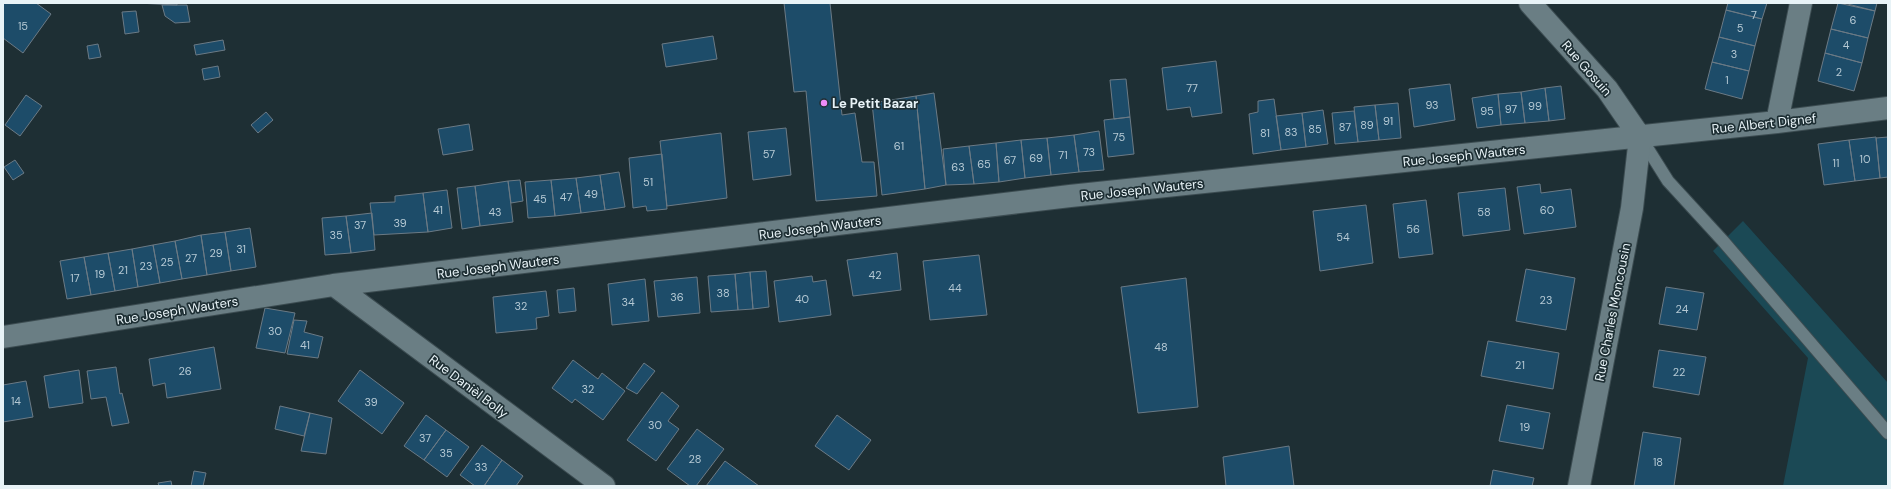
<svg xmlns="http://www.w3.org/2000/svg" width="1891" height="489" font-family="'DM Sans',sans-serif">
	<style>
		.green { fill: #1b4955 }
		.building { fill: #1d4c69; stroke: #6b7a85 }
		.lines { fill: none; stroke-linecap: round; stroke-linejoin: round }
		.lane-casing { stroke: #3c4c51; stroke-width: 14 }
		.street-casing { stroke: #3c4c51; stroke-width: 24 }
		.lane { stroke: #6a7e84; stroke-width: 12 }
		.street { stroke: #6a7e84; stroke-width: 22 }
		.poi-dot { fill: #ee8bf7; stroke: #1e2f34; stroke-width: 1.5 }
		.labels { text-anchor: middle; stroke-width: 3.5; stroke-linejoin: round; paint-order: stroke }
		.number-label { font-size: 11px; fill: #b5c9d4 }
		.street-label { font-size: 13px; fill: #e8f3f7; stroke: #1e2f34 }
		.poi-label { font-size: 13px; font-weight: bold; fill: #e8f3f7; stroke: #1e2f34; text-anchor: start }
	</style>
	<rect width="100%" height="100%" fill="#1e2f34"/>
	<path class="green" d="M1743,221L1888,383V486H1783L1808,358L1713,251Z"/>
	<path class="building" d="M3,3H36L51,14L23,53L3,38Z
		M137,3H177V5Z
		M784,3H830L842,115L855,113L862,162H874L877,196L816,201L806,91L794,92Z
		M1728,3H1767L1762,19L1726,10Z
		M1838,3L1875,11L1868,38L1831,29Z
		M1844,3H1877L1875,11Z
		M162,5H187L190,22L175,23L165,16Z
		M1726,10L1762,19L1755,46L1719,37Z
		M136,11L139,32L125,34L122,12Z
		M1831,29L1868,38L1862,63L1825,53Z
		M713,36L717,59L666,67L662,44Z
		M1719,37L1755,46L1749,71L1712,62Z
		M223,40L225,50L196,55L194,45Z
		M98,44L101,57L89,59L87,46Z
		M1825,53L1862,63L1854,91L1818,81Z
		M1216,61L1222,113L1192,117L1190,107L1167,110L1162,68Z
		M1712,62L1749,71L1742,99L1705,89Z
		M218,66L220,77L204,80L202,69Z
		M1126,79L1130,117L1114,119L1110,80Z
		M1450,84L1455,120L1414,127L1409,89Z
		M1561,86L1565,119L1549,121L1545,88Z
		M1545,88L1549,121L1525,123L1521,92Z
		M1521,92L1525,123L1501,125L1498,94Z
		M934,93L946,185L925,189L916,96Z
		M1498,94L1501,125L1477,128L1472,98Z
		M26,95L42,106L20,136L5,125Z
		M916,96L925,189L882,195L872,103Z
		M1274,99L1281,150L1253,154L1249,114L1258,112V101Z
		M1398,103L1401,138L1379,140L1375,105Z
		M1375,105L1379,140L1358,142L1354,107Z
		M1323,110L1328,144L1306,147L1302,113Z
		M1354,111L1358,142L1335,144L1332,113Z
		M266,112L273,120L258,133L251,125Z
		M1302,113L1306,147L1281,150L1276,116Z
		M1130,117L1134,154L1108,157L1104,120Z
		M469,124L473,150L443,155L438,129Z
		M786,128L791,175L753,180L748,132Z
		M1099,131L1104,170L1079,172L1074,135Z
		M721,133L727,198L667,206L660,141Z
		M1074,135L1079,172L1051,175L1047,138Z
		M1876,137L1880,178L1855,181L1849,140Z
		M1888,137V177L1880,178L1876,138Z
		M1047,138L1051,175L1025,178L1021,140Z
		M1021,140L1025,178L999,182L996,143Z
		M1849,140L1855,181L1824,185L1818,144Z
		M996,143L999,182L974,184L969,146Z
		M969,146L974,184L946,185L943,149Z
		M662,154L667,209L647,211L646,206L633,208L629,158Z
		M15,160L24,173L13,180L4,167Z
		M619,172L625,207L605,210L600,175Z
		M600,175L605,210L581,213L576,178Z
		M576,178L581,213L555,216L551,180Z
		M520,180L523,201L511,203L508,181Z
		M551,180L555,216L528,218L525,182Z
		M508,181L513,222L480,226L475,186Z
		M1540,184L1541,193L1571,189L1576,227L1524,234L1517,187Z
		M475,186L480,226L462,229L457,188Z
		M1505,188L1510,230L1463,236L1458,193Z
		M447,190L452,228L428,232L423,193Z
		M423,193L428,232L374,235L370,203L395,202V196Z
		M1426,200L1433,254L1399,258L1393,204Z
		M1366,205L1373,263L1320,271L1313,211Z
		M372,213L375,250L351,253L346,216Z
		M346,216L351,253L325,255L322,218Z
		M250,228L256,267L231,271L225,232Z
		M225,232L231,271L207,275L201,235Z
		M201,235L207,275L182,279L175,241Z
		M175,241L182,279L160,283L153,245Z
		M153,245L160,283L138,287L132,249Z
		M132,249L138,287L115,291L108,253Z
		M108,253L115,291L91,295L84,257Z
		M897,253L901,290L853,296L847,260Z
		M979,255L987,315L930,320L923,261Z
		M84,257L91,295L67,299L60,261Z
		M1526,269L1575,278L1566,330L1516,321Z
		M766,271L769,307L753,309L750,272Z
		M750,272L753,309L738,310L735,274Z
		M735,274L738,310L711,312L708,276Z
		M812,276L813,282L826,280L831,315L779,322L774,281Z
		M697,277L700,313L658,317L654,281Z
		M1186,278L1198,407L1138,413L1121,287Z
		M645,279L649,321L612,325L608,284Z
		M1666,287L1704,293L1697,330L1659,324Z
		M574,288L576,311L559,313L557,290Z
		M546,291L549,316L536,318L537,329L496,333L493,297Z
		M265,308L295,313L285,353L256,348Z
		M294,320L307,321L304,332L323,337L318,358L287,354Z
		M1488,341L1559,353L1553,389L1481,376Z
		M214,347L221,389L167,398L165,383L153,386L149,359Z
		M1659,350L1706,357L1699,395L1653,387Z
		M573,360L598,379L602,373L625,391L603,420L575,399L572,403L552,388Z
		M644,363L655,371L637,394L626,388Z
		M116,367L120,394L122,393L129,423L112,426L106,397L91,399L87,371Z
		M79,370L83,403L49,408L44,376Z
		M360,370L404,403L382,434L338,401Z
		M26,381L33,417L3,422V385Z
		M662,392L679,406L668,421L679,429L656,461L627,440Z
		M1507,405L1550,413L1543,449L1499,441Z
		M280,406L310,413L304,436L275,429Z
		M310,413L332,418L326,454L301,451Z
		M426,415L446,430L424,460L404,446Z
		M837,415L871,440L849,470L815,446Z
		M697,429L724,449L696,486H690L667,469Z
		M446,430L469,447L447,477L424,460Z
		M1643,432L1681,438L1674,486H1634Z
		M482,445L502,460L484,486H475L460,475Z
		M1289,446L1294,486H1226L1223,457Z
		M502,460L523,476L516,486H484Z
		M725,461L759,486H706Z
		M1493,470L1534,478L1532,486H1490Z
		M194,471L206,473L203,486H191Z
		M171,481L172,486H159L158,483Z"/>
	<g class="lines">
		<g class="lane-casing">
			<path id="lane" d="M1641,138L1668,181L1723,241L1888,433"/>
		</g>
		<g class="street-casing">
			<path id="street" d="M1530,3L1607,89L1640,137
				M1777,122L1801,3
				M334,285L604,486
				M3,337L334,285L1070,196L1777,122L1888,108
				M1579,486L1632,208L1640,137"/>
		</g>
		<use href="#lane" class="lane"/>
		<use href="#street" class="street"/>
	</g>
	<circle class="poi-dot" cx="824" cy="103" r="4"/>
	<g class="labels">
		<g class="number-label">
			<text x="1754" y="19">7</text>
			<text x="1853" y="24">6</text>
			<text x="23" y="30">15</text>
			<text x="1740" y="32">5</text>
			<text x="1846" y="49">4</text>
			<text x="1734" y="58">3</text>
			<text x="1839" y="76">2</text>
			<text x="1727" y="84">1</text>
			<text x="1192" y="92">77</text>
			<text x="1432" y="109">93</text>
			<text x="1535" y="110">99</text>
			<text x="1511" y="113">97</text>
			<text x="1487" y="115">95</text>
			<text x="1388" y="125">91</text>
			<text x="1367" y="129">89</text>
			<text x="1345" y="131">87</text>
			<text x="1315" y="133">85</text>
			<text x="1291" y="136">83</text>
			<text x="1265" y="137">81</text>
			<text x="1119" y="141">75</text>
			<text x="899" y="150">61</text>
			<text x="1089" y="156">73</text>
			<text x="769" y="158">57</text>
			<text x="1063" y="159">71</text>
			<text x="1036" y="162">69</text>
			<text x="1865" y="163">10</text>
			<text x="1010" y="164">67</text>
			<text x="1836" y="167">11</text>
			<text x="984" y="168">65</text>
			<text x="958" y="171">63</text>
			<text x="648" y="186">51</text>
			<text x="591" y="198">49</text>
			<text x="566" y="201">47</text>
			<text x="540" y="203">45</text>
			<text x="438" y="214">41</text>
			<text x="1547" y="214">60</text>
			<text x="495" y="216">43</text>
			<text x="1484" y="216">58</text>
			<text x="400" y="227">39</text>
			<text x="360" y="229">37</text>
			<text x="1413" y="233">56</text>
			<text x="336" y="239">35</text>
			<text x="1343" y="241">54</text>
			<text x="241" y="253">31</text>
			<text x="216" y="257">29</text>
			<text x="191" y="262">27</text>
			<text x="167" y="266">25</text>
			<text x="146" y="270">23</text>
			<text x="123" y="274">21</text>
			<text x="100" y="278">19</text>
			<text x="875" y="279">42</text>
			<text x="75" y="282">17</text>
			<text x="955" y="292">44</text>
			<text x="723" y="297">38</text>
			<text x="677" y="301">36</text>
			<text x="802" y="303">40</text>
			<text x="1546" y="304">23</text>
			<text x="628" y="306">34</text>
			<text x="521" y="310">32</text>
			<text x="1682" y="313">24</text>
			<text x="275" y="335">30</text>
			<text x="305" y="349">41</text>
			<text x="1161" y="351">48</text>
			<text x="1520" y="369">21</text>
			<text x="185" y="375">26</text>
			<text x="1679" y="376">22</text>
			<text x="588" y="393">32</text>
			<text x="16" y="405">14</text>
			<text x="371" y="406">39</text>
			<text x="655" y="429">30</text>
			<text x="1525" y="431">19</text>
			<text x="425" y="442">37</text>
			<text x="446" y="457">35</text>
			<text x="695" y="463">28</text>
			<text x="1658" y="466">18</text>
			<text x="481" y="471">33</text>
		</g>
		<g class="street-label">
			<text transform="translate(1587 68) rotate(49)" y="5">Rue Gosuin</text>
			<text transform="translate(1764 123) rotate(-6)" y="5">Rue Albert Dignef</text>
			<text transform="translate(1464 155) rotate(-6)" y="5">Rue Joseph Wauters</text>
			<text transform="translate(1142 189) rotate(-6)" y="5">Rue Joseph Wauters</text>
			<text transform="translate(820 227) rotate(-7)" y="5">Rue Joseph Wauters</text>
			<text transform="translate(498 266) rotate(-7)" y="5">Rue Joseph Wauters</text>
			<text transform="translate(177 310) rotate(-9)" y="5">Rue Joseph Wauters</text>
			<text transform="translate(1612 312) rotate(-79)" y="5">Rue Charles Moncousin</text>
			<text transform="translate(469 386) rotate(37)" y="5">Rue Danièl Bolly</text>
		</g>
		<g class="poi-label">
			<text x="832" y="108">Le Petit Bazar</text>
		</g>
	</g>
	<rect width="1891" height="489" fill="none" stroke="#e8f3f7" stroke-width="8"/>
</svg>
